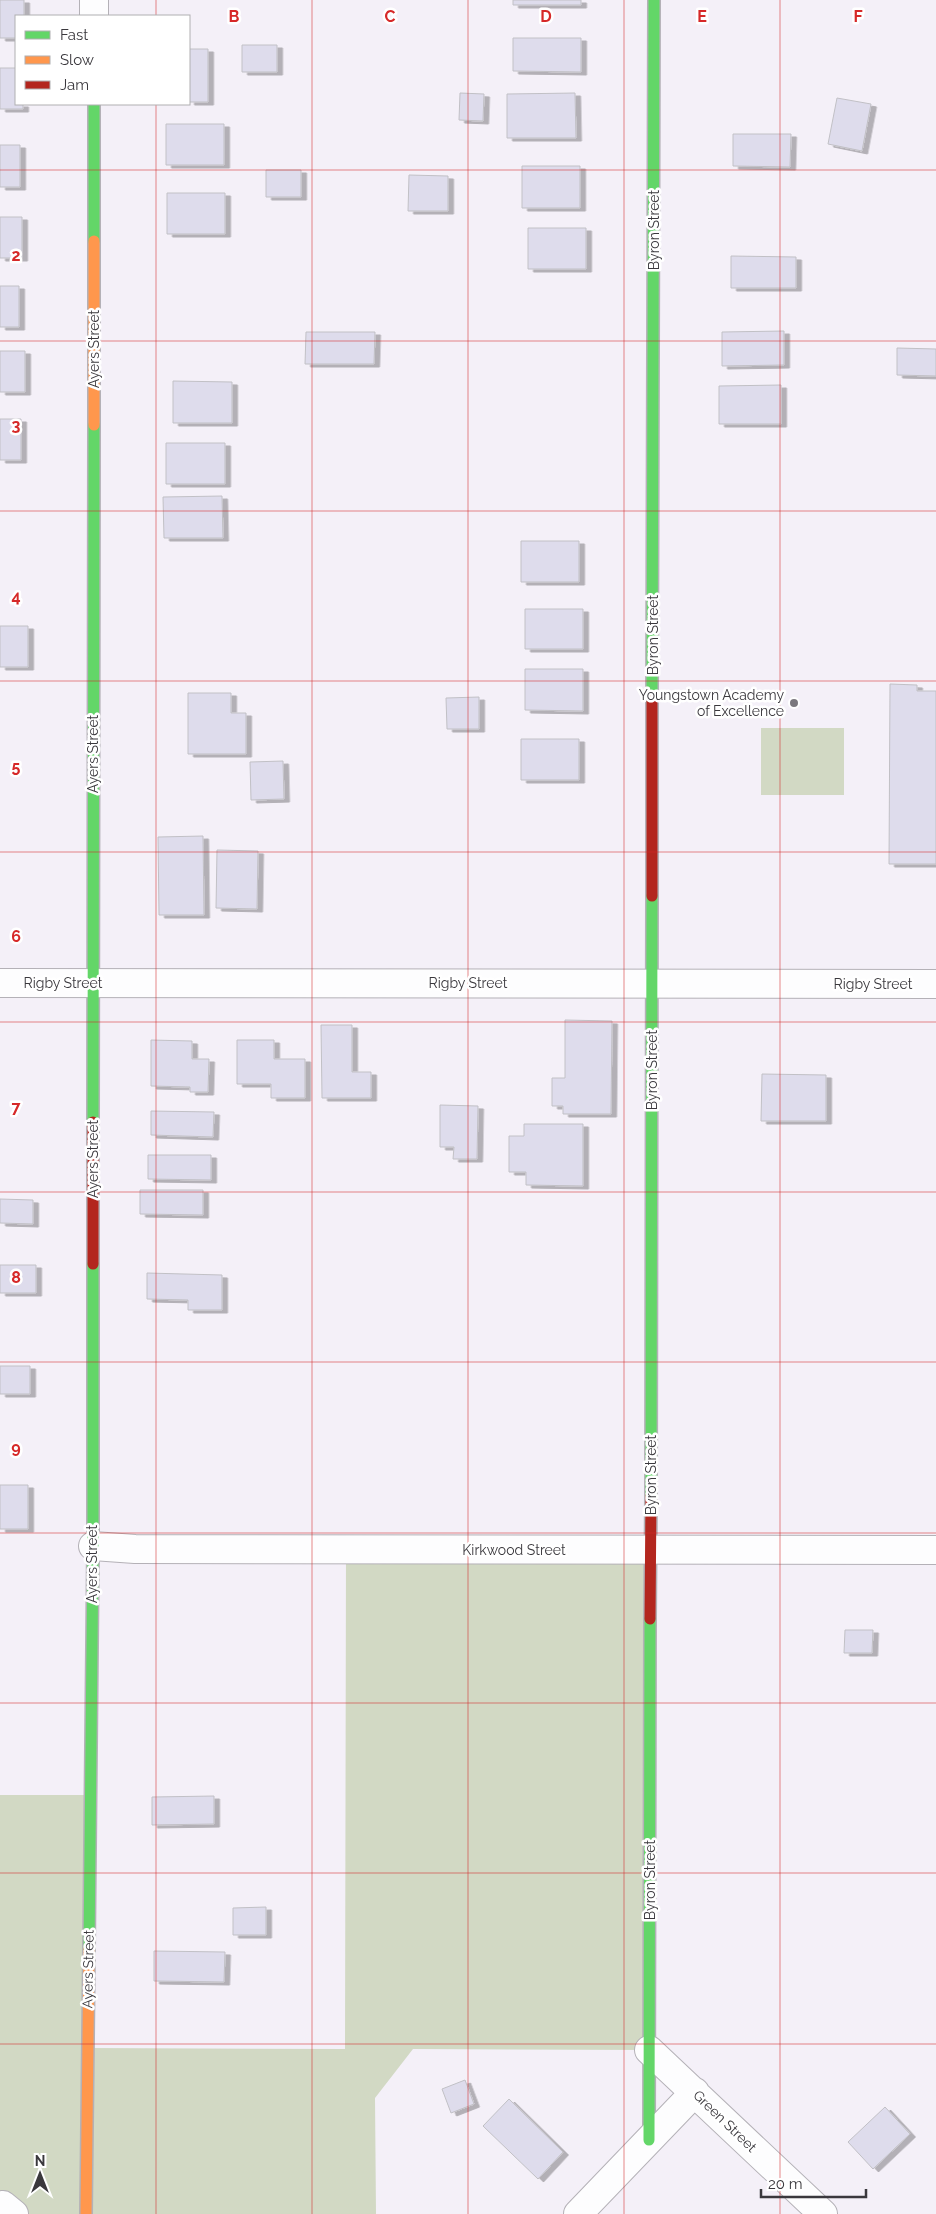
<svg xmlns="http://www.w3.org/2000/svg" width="936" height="2214" font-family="Raleway,sans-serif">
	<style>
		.green { fill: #d2d9c4 }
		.building { fill: #dedcec; stroke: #c1c0c5; filter: url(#shadow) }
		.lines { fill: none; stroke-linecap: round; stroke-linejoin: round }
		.street-casing { stroke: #b4b1b7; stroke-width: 30 }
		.fast-casing { stroke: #b4b1b7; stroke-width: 14 }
		.slow-casing { stroke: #b4b1b7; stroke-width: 14 }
		.jam-casing { stroke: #b4b1b7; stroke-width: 14 }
		.street { stroke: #fdfdfe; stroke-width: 28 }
		.fast { stroke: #63d668; stroke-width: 11 }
		.slow { stroke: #ff974d; stroke-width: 11 }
		.jam { stroke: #b3261e; stroke-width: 11 }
		.grid { fill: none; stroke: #d62828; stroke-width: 1; stroke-opacity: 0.55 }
		.poi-dot { fill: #7b787e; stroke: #fff; stroke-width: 2 }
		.labels { text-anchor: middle; stroke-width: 5; stroke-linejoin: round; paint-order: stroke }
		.street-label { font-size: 14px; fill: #3a383d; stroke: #fff }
		.poi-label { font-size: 14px; fill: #3a383d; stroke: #fff; text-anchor: end }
		.grid-label { font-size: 16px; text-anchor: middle; font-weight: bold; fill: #d62828; stroke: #fff; stroke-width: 5; stroke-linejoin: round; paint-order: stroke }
	</style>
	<defs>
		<filter id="shadow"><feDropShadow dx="5.5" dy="3" stdDeviation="0" flood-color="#0004"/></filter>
	</defs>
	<rect width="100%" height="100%" fill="#f4f0f8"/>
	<path class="green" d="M761,728H844V795H761Z
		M346,1550H650L649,2050L413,2049L375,2098L376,2214H0V1795H90L88,2048L345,2049Z"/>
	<path class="building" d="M0,0H24V16H16V38H0Z
		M513,0H581V5H513Z
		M513,38H581V72L513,71Z
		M242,45H277V72H242Z
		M189,49H208V102H189Z
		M0,68H16V104H23V109H0Z
		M460,93L484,94L483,121L459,120Z
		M575,93L576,138H507V94Z
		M837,98L871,104L862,151L828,144Z
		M166,124H224V165H166Z
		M733,134H791L790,167L733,166Z
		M0,145H20V187H0Z
		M522,166H580V208H522Z
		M266,170H301V197H266Z
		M409,175L448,176V211H408Z
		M167,193H225V234H167Z
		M0,217H22V258H0Z
		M528,228H586V269H528Z
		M731,256L796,257V288H731Z
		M0,286H19V327H0Z
		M784,331V365L722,366V332Z
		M306,332H375L374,364H305Z
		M897,348L936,349V376L897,375Z
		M0,351H25V392H0Z
		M173,381L232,382V423H173Z
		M781,385V424H719V386Z
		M0,419H21V460H0Z
		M166,443H225V484H166Z
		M222,496L223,538H164L163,497Z
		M521,541H579V582H521Z
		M525,609H583V649H525Z
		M0,626H28V667H0Z
		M525,669H583V711L525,710Z
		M890,684L917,685V691H936V864H889Z
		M188,693H231V713H246V754H188Z
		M479,697V729H447L446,698Z
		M521,739H579V780H521Z
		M283,761L284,799L251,800L250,762Z
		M203,836L204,915H159L158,837Z
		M217,850L258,851L257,909L216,908Z
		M565,1020L612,1021L611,1114H563V1106H552V1078H565Z
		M321,1025H352V1072H371V1098H322Z
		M151,1040L192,1041V1059H209L208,1092H190V1087L151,1086Z
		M237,1040H274V1059H305V1098H271V1084H237Z
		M762,1074L826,1075V1121H761Z
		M440,1105L478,1106L477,1159H453L454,1147H440Z
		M151,1111L214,1112L213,1137L151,1135Z
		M524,1124H583V1186L526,1185V1172H509V1136H524Z
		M148,1155H211V1180L148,1179Z
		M140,1190H203V1215L140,1214Z
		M0,1199L33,1200V1224L0,1223Z
		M0,1265H36V1293H0Z
		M147,1273L222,1275V1310H188V1300L147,1299Z
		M0,1366H30V1394H0Z
		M0,1485H28V1529H0Z
		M845,1630H873L872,1653H844Z
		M214,1796V1824L152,1825V1797Z
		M266,1907V1935H233V1908Z
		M154,1951L225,1952L224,1982L154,1981Z
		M465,2080L474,2104L451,2113L442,2089Z
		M509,2099L563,2152L538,2179L483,2126Z
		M885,2107L910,2134L873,2169L848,2142Z"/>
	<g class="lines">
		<g class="street-casing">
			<path id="street" d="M94,16V0
				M0,983L936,984
				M93,1546L135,1549L936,1550
				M649,2050L823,2214
				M3,2205L14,2214
				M578,2214L695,2092"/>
		</g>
		<g class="fast-casing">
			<path id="fast" d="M94,241V104
				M652,700L654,0
				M93,1122L94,425
				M651,1496L652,896
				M89,1949L93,1546V1264
				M649,2140L650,1619"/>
		</g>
		<g class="slow-casing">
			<path id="slow" d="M94,425V241
				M86,2214L89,1949"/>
		</g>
		<g class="jam-casing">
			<path id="jam" d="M652,896V700
				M93,1264V1122
				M650,1619L651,1496"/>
		</g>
		<use href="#street" class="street"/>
		<use href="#fast" class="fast"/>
		<use href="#slow" class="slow"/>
		<use href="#jam" class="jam"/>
	</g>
	<path class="grid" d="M156,0V16M312,0V2214M468,0V2214M624,0V2214M780,0V2214M156,104V2214M0,170H936M0,341H936M0,511H936M0,681H936M0,852H936M0,1022H936M0,1192H936M0,1362H936M0,1533H936M0,1703H936M0,1873H936M0,2044H936"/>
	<circle class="poi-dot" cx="794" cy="703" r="5"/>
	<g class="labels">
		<g class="street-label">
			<text transform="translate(654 230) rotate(-90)" y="5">Byron Street</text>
			<text transform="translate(94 349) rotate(-90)" y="5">Ayers Street</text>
			<text transform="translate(653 635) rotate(-90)" y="5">Byron Street</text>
			<text transform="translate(93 754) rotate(-90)" y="5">Ayers Street</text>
			<text x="63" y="988">Rigby Street</text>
			<text x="468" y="988">Rigby Street</text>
			<text x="873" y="989">Rigby Street</text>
			<text transform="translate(652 1070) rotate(-90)" y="5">Byron Street</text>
			<text transform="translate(93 1159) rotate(-90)" y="5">Ayers Street</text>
			<text transform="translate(651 1475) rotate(-90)" y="5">Byron Street</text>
			<text x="514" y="1555">Kirkwood Street</text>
			<text transform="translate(92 1564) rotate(-90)" y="5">Ayers Street</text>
			<text transform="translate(650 1880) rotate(-90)" y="5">Byron Street</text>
			<text transform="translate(88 1969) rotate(-89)" y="5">Ayers Street</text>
			<text transform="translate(725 2121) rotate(44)" y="5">Green Street</text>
		</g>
		<g class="poi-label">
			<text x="784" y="700">Youngstown Academy<tspan x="784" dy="16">of Excellence</tspan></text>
		</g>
	</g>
	<g class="grid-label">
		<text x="234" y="22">B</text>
		<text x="390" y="22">C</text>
		<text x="546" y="22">D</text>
		<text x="702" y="22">E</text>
		<text x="858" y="22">F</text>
		<text x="16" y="261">2</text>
		<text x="16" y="431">3</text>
		<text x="16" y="602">4</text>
		<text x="16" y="772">5</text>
		<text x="16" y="942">6</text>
		<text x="16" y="1113">7</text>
		<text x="16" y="1283">8</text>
		<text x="16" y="1453">9</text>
	</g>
	<rect x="15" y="15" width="175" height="90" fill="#ffffff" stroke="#b0afb1"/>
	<rect x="25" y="31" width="25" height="8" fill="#63d668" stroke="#b0afb1"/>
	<text x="60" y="40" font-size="15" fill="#3a383d">Fast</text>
	<rect x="25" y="56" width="25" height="8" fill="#ff974d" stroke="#b0afb1"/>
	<text x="60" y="65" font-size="15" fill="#3a383d">Slow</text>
	<rect x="25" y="81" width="25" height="8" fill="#b3261e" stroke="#b0afb1"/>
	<text x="60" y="90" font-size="15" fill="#3a383d">Jam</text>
	<g transform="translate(40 2174)" stroke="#ffffff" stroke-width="4" paint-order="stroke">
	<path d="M0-4L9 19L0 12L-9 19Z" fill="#3a383d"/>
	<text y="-8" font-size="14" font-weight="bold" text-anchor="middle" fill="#3a383d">N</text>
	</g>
	<path d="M761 2189v8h105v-8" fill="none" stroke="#3a383d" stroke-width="2.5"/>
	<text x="768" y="2189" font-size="15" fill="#3a383d" stroke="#ffffff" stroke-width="4" paint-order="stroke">20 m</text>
</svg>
